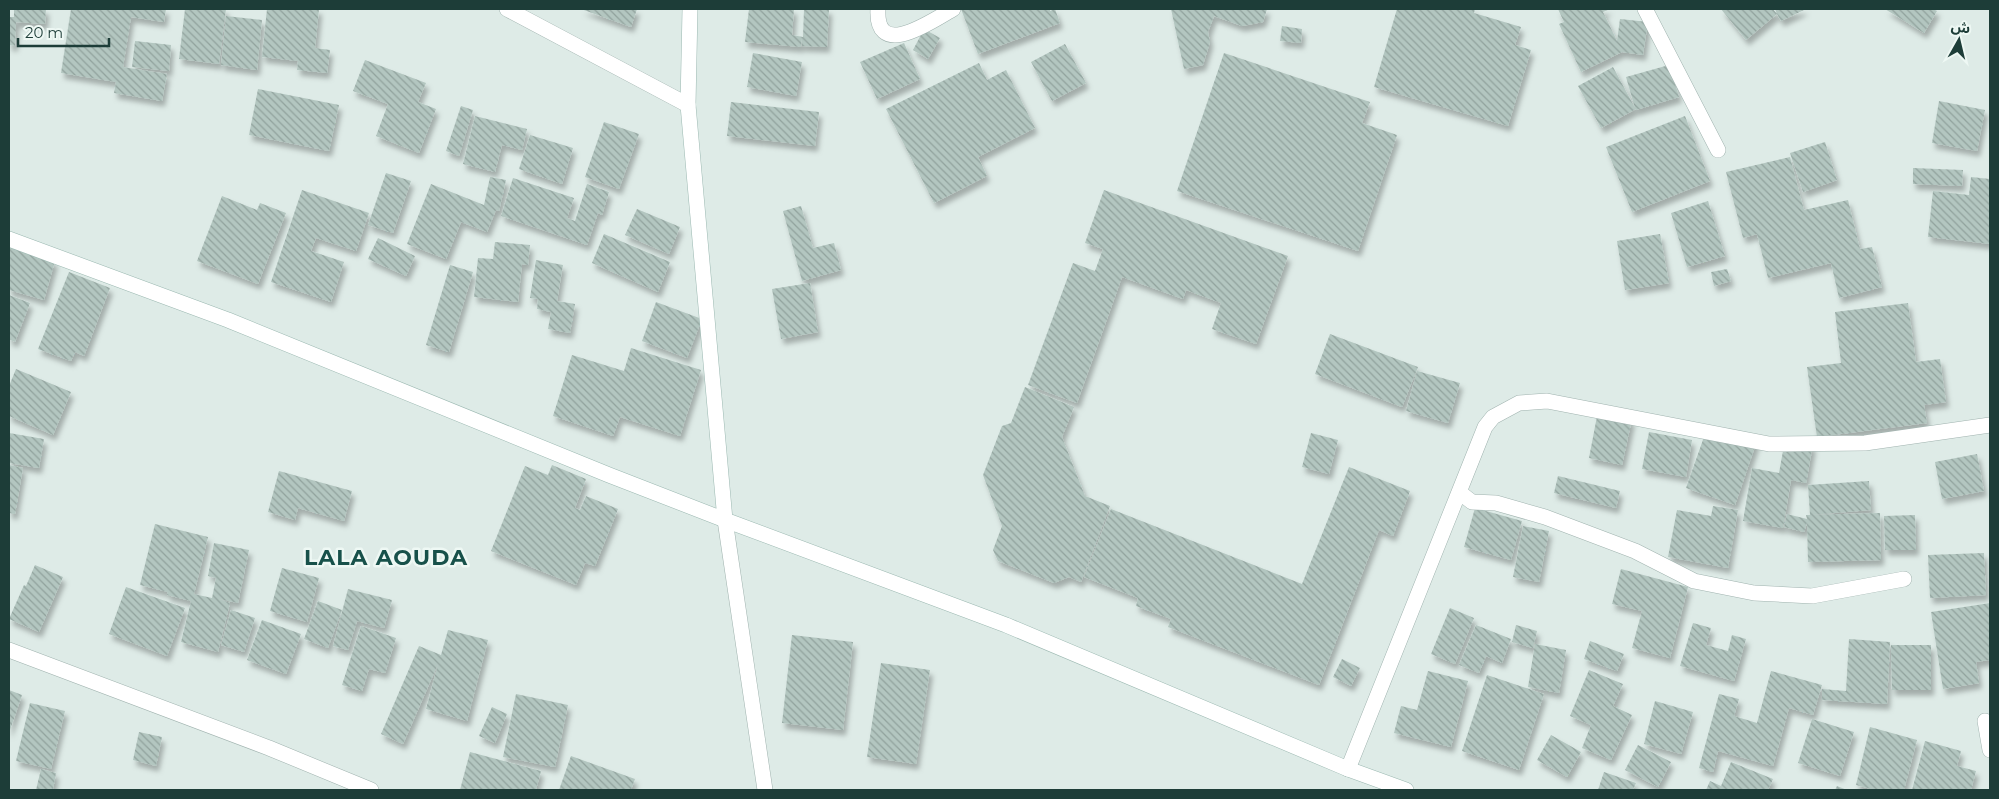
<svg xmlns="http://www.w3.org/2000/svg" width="1999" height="799" font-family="Montserrat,'Noto Sans Arabic',sans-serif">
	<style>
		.building { fill: url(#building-back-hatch); filter: url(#shadow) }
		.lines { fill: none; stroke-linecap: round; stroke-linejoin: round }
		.street-casing { stroke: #a0b3af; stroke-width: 16 }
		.secondary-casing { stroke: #9bb8b1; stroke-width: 16 }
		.street { stroke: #fff; stroke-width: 15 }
		.secondary { stroke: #fff; stroke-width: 15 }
		.labels { text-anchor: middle; stroke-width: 5; stroke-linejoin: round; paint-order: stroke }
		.district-label { font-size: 22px; font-weight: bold; letter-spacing: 1px; fill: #17514a; stroke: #eef8f4 }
	</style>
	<defs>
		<pattern id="building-back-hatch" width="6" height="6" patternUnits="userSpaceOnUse" patternTransform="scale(1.25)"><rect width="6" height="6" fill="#b3c6c0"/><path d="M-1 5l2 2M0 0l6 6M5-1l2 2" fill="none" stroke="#91a29d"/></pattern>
		<filter id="shadow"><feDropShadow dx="3" dy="5.5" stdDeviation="2.5" flood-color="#0004"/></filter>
	</defs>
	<rect width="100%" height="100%" fill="#deebe7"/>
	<path class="building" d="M14,9H46L45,24L16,22L15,46L9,45V17H14Z
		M71,9H166L164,22L131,17L123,67L167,74L162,101L114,93L116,82L61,73Z
		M185,9H226L219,64L179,59Z
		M267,9H319L315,48L330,50L327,73L297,70L298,61L262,57Z
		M581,9H637L631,27Z
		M749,9H794L792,35L803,37L804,9H829L827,47L802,46V39L801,47L745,42Z
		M961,9H1050V11L1055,9L1060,23L978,54Z
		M1171,9H1267L1263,22L1242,26L1214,16L1208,32L1210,42L1203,65L1184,69Z
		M1397,9H1475L1474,13L1521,27L1515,45L1531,50L1508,126L1374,87Z
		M1558,9H1610L1603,12L1617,41L1620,19L1648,22L1643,55L1622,52L1581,72L1559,24L1564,22Z
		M1721,9H1773L1777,14L1775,9H1806L1781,21L1777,14L1746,40Z
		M1885,9H1933L1937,11L1924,33Z
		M226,16L262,20L257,70L221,65Z
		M1282,26L1302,29L1301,43L1280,41Z
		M924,29L940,38L928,59L913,50Z
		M135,41L171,45L169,71L132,67Z
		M904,43L920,79L877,99L860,62Z
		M1065,44L1086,83L1052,101L1031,62Z
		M753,53L802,62L796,96L747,87Z
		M1224,53L1370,102L1362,123L1397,135L1358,251L1177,191Z
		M365,60L426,83L418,102L436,109L419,153L376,136L388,104L353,91Z
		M979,63L987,80L1006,70L1035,128L978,157L987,176L934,203L886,109Z
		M1669,65L1679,97L1636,110V109L1601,128L1578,86L1613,67L1635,108L1626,77Z
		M258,89L339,105L329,151L249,135Z
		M1939,101L1985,110L1977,151L1932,143Z
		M731,102L819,112L815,146L727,136Z
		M461,106L473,110L459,156L446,151Z
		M475,116L527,129L522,150L502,145L495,172L463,164Z
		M1685,116L1710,181L1632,212L1606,147Z
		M604,122L639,134L619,189L585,177Z
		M530,135L573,148L562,184L519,169Z
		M1825,142L1837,180L1803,192L1790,153Z
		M1790,157L1804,210L1848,200L1860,249L1872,247L1882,287L1839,298L1831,263L1768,278L1757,234L1743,238L1726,172Z
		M1913,168L1963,170L1962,186L1913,184Z
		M386,173L411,181L393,233L368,225Z
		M490,177L506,180L499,211L496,210L487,232L461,222L446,259L407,244L431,184L484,205Z
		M1971,177L1990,179V244L1928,237L1933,191L1969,195Z
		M513,178L574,198L567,218L575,221L587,184L609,192L602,215L598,213L587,245L501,216Z
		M302,190L369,213L356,251L316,238L311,251L344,262L331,302L271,282Z
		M1104,190L1288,256L1256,344L1212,329L1221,303L1186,290L1183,299L1122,277L1077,403L1028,385L1073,263L1095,271L1103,249L1085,243Z
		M222,196L257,210L260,203L286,213L258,284L197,261Z
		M1708,201L1725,256L1687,267L1671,213Z
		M801,206L813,248L834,243L841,270L802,281L783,211Z
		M637,209L680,227L669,254L625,235Z
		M604,234L670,262L658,292L592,263Z
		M1660,234L1669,283L1625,290L1617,241Z
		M378,238L415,256L406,276L368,259Z
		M495,242L530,245L528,265L522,264L518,302L474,297L478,258L493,259Z
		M9,247L55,261L44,300L9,290Z
		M536,260L563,265L557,301L575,304L570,333L548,329L551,312L537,309L538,299L530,298Z
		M450,265L473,272L449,352L426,345Z
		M1727,269L1731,281L1714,286L1711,272Z
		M69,272L110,288L84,356L75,352L71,361L38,349Z
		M810,283L818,332L781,339L772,289Z
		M9,295L30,303L15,342L9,339Z
		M656,302L702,319L687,358L642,341Z
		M1908,303L1916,362L1940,359L1946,402L1924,405L1927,423L1817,437L1807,367L1841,363L1835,312Z
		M1330,334L1418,367L1402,407L1315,374Z
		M631,348L701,370L680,436L620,417L613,436L553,416L572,355L624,371Z
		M16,369L71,392L53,435L9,416V386Z
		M1417,371L1460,383L1448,423L1406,411Z
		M1025,387L1074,407L1062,437L1085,496L1110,506L1081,582L1069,577L1054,583L998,561L993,550L1002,526L983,475L1002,426L1011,423Z
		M1598,411L1632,419L1622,465L1589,458Z
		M1728,428L1758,438L1735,505L1686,488L1705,434L1724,440Z
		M1649,432L1692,440L1686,477L1642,469Z
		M9,433L44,439L39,468L9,463Z
		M1311,433L1338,440L1329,474L1302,467Z
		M1785,440L1813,445L1806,483L1791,480L1783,528L1743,521L1752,468L1779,473Z
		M1977,454L1984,491L1942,499L1935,462Z
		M9,465L23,468L15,514L9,513Z
		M552,465L586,479L575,508L580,510L586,496L618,509L595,566L585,563L576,585L491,551L525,466L548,475Z
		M1349,467L1410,491L1393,536L1379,530L1319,685L1168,627L1171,619L1136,606L1138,598L1084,577L1111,509L1302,584Z
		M279,471L352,491L344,521L298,508L295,520L268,512Z
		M1558,476L1620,491L1616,508L1554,493Z
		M1869,481L1871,510L1810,515L1808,485Z
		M1713,506L1738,510L1728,568L1668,557L1677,510L1711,516Z
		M1475,508L1522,521L1511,560L1464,547Z
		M1880,513L1881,560L1808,562L1807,523L1804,532L1784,527L1787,514L1807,519L1806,515Z
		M1915,515L1916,550H1885L1884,516Z
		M155,524L208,537L194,594L212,598L216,578L208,576L214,543L249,550L238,603L219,599L230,603L218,652L181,642L191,601L167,595L168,592L140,585Z
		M1523,526L1549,531L1539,582L1513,577Z
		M1984,553L1986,595L1930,598L1928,555Z
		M35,565L63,577L39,632L9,619L24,585L26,586Z
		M282,568L319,578L307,622L270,611Z
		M1621,569L1688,587L1670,658L1632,648L1642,611L1612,604Z
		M126,587L185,608L167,656L109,634Z
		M348,589L392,600L384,628L357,621L348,650L333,646Z
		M318,601L342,610L328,648L304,639Z
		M1990,603V660L1976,662L1979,683L1943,689L1931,612Z
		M1450,608L1474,618L1455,664L1431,654Z
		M231,610L255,618L244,652L221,645Z
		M262,620L301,634L286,674L247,660Z
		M1693,623L1711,628L1706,645L1728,651L1732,635L1746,639L1734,681L1680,666Z
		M1476,625L1511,639L1502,663L1486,656L1479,673L1459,665Z
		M1516,625L1537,631L1533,648L1512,642Z
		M361,626L396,638L385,673L369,669L362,691L342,685Z
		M448,630L488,640L467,721L426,709L438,664L403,744L381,734L419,646L441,655Z
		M792,635L853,642L843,730L782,723Z
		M1849,639L1890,642L1887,704L1822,700V689L1846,691Z
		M1590,641L1624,654L1617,671L1584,659Z
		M1535,644L1566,650L1559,693L1528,687Z
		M1891,645H1931V690H1892Z
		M1342,659L1360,668L1351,686L1333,677Z
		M881,663L930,670L916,764L867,757Z
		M1589,670L1623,684L1613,706L1632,715L1611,760L1582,748L1591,725L1570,716Z
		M1428,671L1468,681L1451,747L1394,733L1401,706L1417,710Z
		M1771,671L1822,685L1813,715L1789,708L1773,766L1718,751L1713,772L1699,768L1719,694L1739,699L1734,716L1757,723Z
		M1487,675L1544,694L1519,770L1462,751Z
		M9,690L22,695L9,733Z
		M516,694L568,705L555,767L503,757Z
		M1655,701L1693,712L1681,754L1644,744Z
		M30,703L65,711L51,769L16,761Z
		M492,707L507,714L495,743L479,736Z
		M1812,719L1854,732L1840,776L1798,763Z
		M1870,727L1917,740L1904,790H1875L1856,785Z
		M139,732L162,737L156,766L133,760Z
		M1551,735L1581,752L1567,777L1537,760Z
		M1925,741L1961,751L1957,766L1976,771L1971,790H1912Z
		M1638,745L1671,762L1658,787L1625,770Z
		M470,752L541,771L536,790H460Z
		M571,756L635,779L631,790H559Z
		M1731,762L1773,779L1768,790H1706L1710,781L1721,786Z
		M41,769L56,773L53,790H36Z
		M1604,772L1636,783L1633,790H1598Z
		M1837,786L1847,790H1835Z"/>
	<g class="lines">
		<g class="street-casing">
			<path id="street" d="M507,9L688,105
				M878,9C875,61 932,21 953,9
				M1645,9L1718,150
				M1459,492L1485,427L1493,417L1519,403L1547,401L1769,444L1865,443L1990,425
				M725,520L765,790
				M9,650L269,748L371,790
				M1985,721L1990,750
				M1348,769L1459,492L1472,502L1496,503L1545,517L1635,551L1694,581L1754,593L1812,596L1904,579"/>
		</g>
		<g class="secondary-casing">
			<path id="secondary" d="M690,9L688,105L725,520
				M9,239L228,320L609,475L725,520L1006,625L1348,769L1406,790"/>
		</g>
		<use href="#street" class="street"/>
		<use href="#secondary" class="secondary"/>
	</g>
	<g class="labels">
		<g class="district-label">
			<text x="386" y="565">LALA AOUDA</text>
		</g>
	</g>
	<rect width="1999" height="799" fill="none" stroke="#1d3d38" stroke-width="20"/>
	<g transform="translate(1959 40) rotate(8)" stroke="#eef8f4" stroke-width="4" paint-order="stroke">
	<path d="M0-4L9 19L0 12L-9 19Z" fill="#1d3d38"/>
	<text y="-8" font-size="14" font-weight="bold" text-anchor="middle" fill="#1d3d38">ش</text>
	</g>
	<path d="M18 38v8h91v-8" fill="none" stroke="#1d3d38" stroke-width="2.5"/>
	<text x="25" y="38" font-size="15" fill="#1d3d38" stroke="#eef8f4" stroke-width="4" paint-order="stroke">20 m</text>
</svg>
